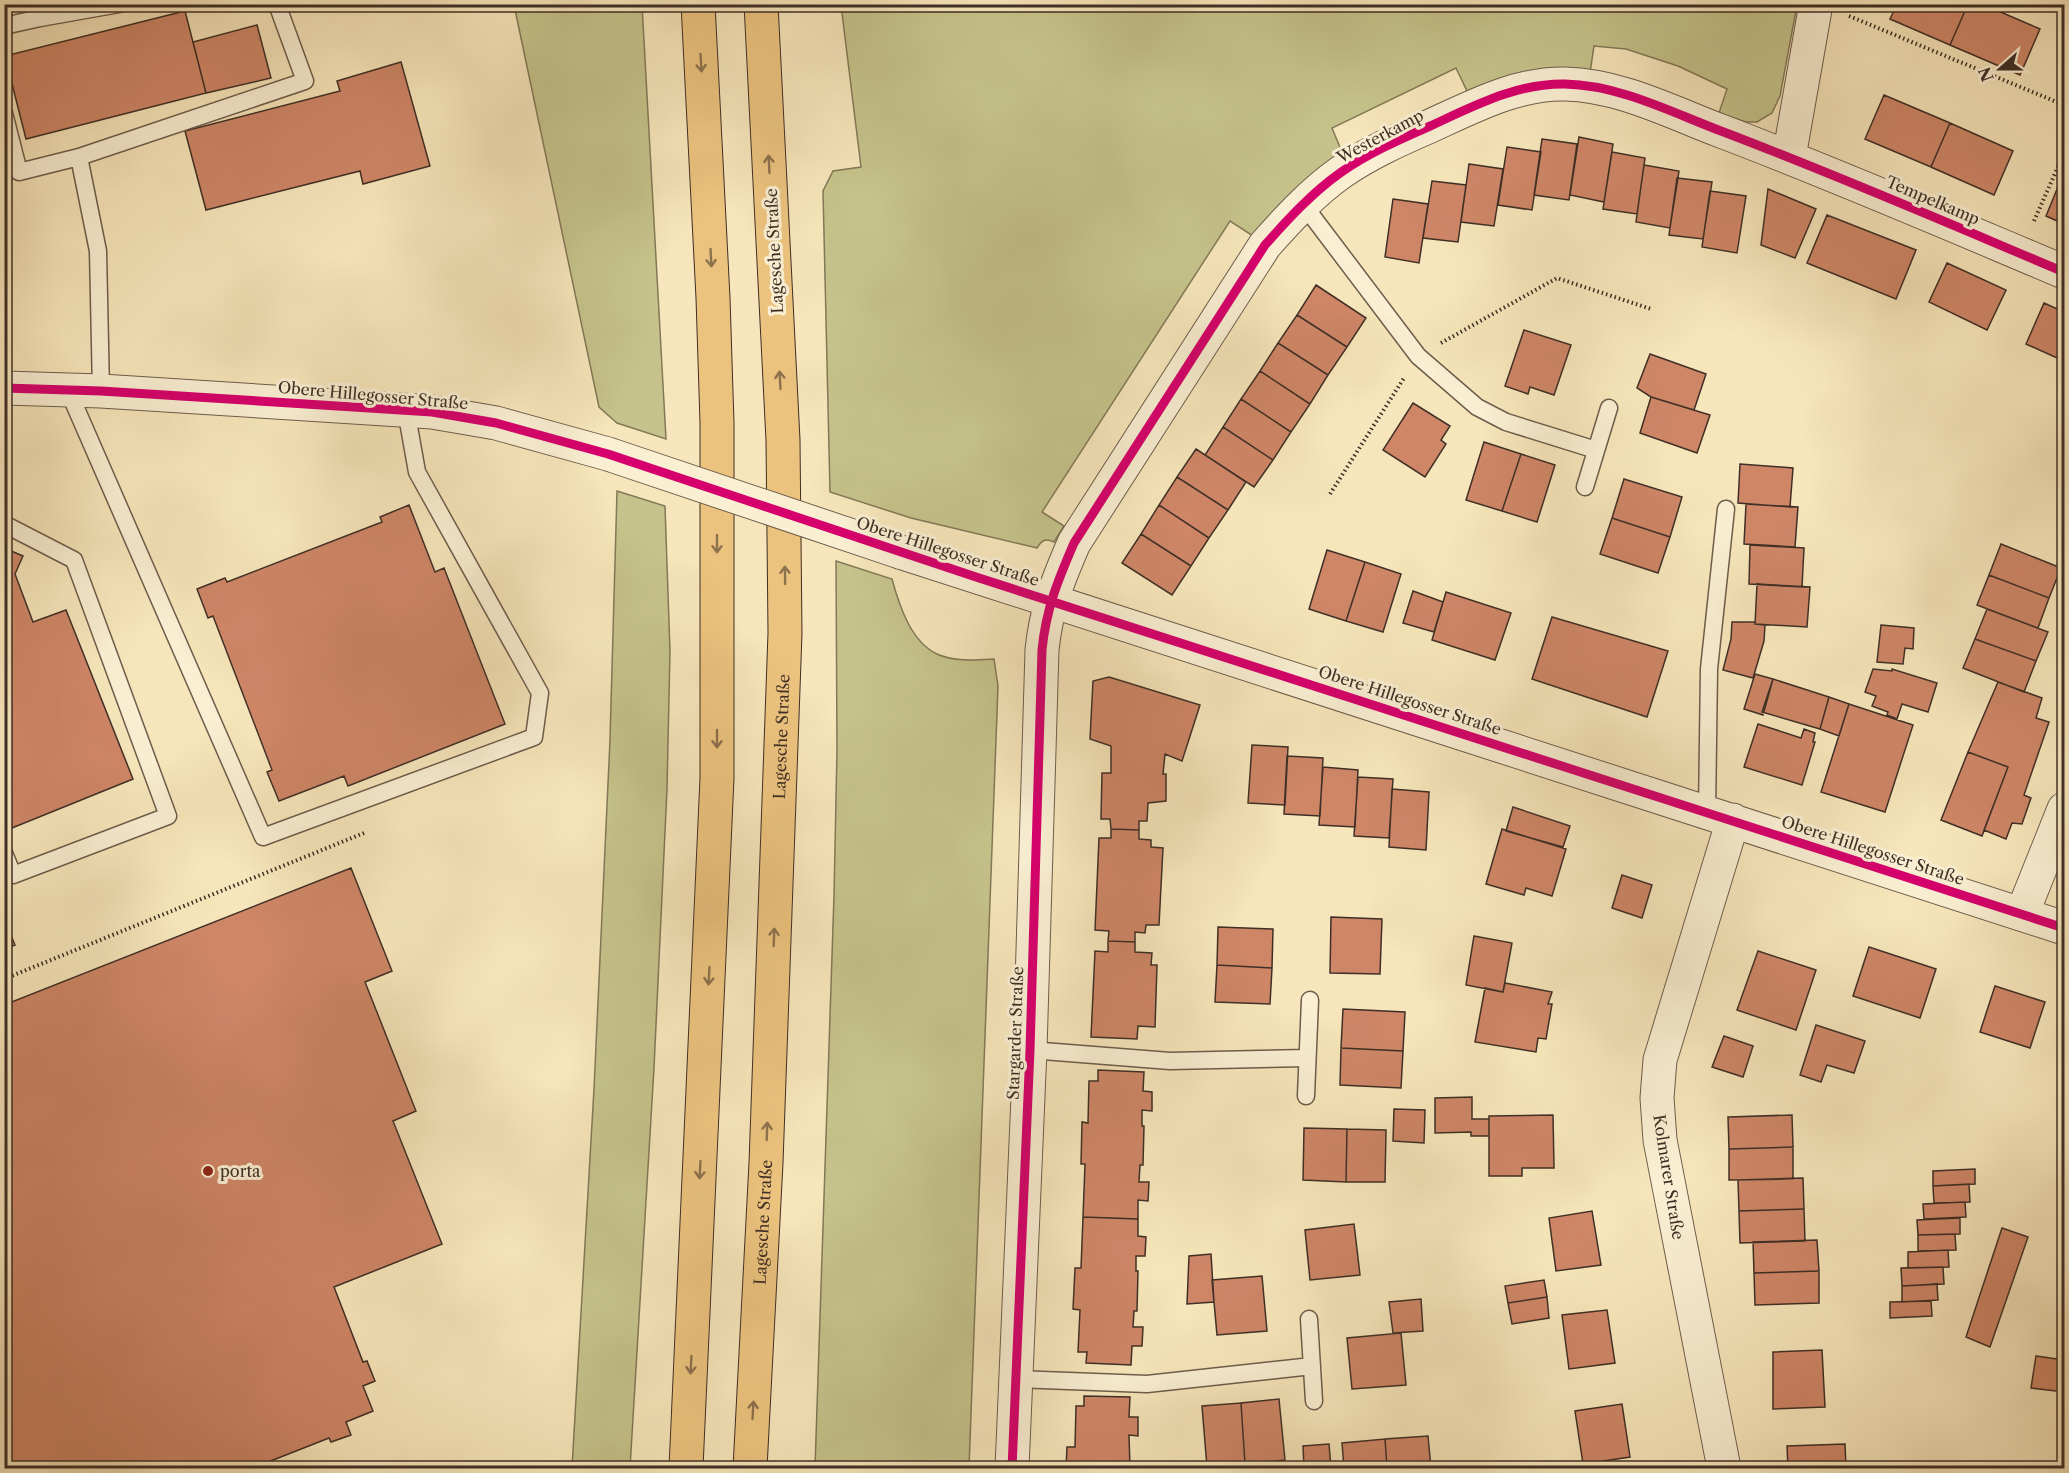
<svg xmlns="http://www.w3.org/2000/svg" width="2069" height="1473" font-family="'Libre Caslon Text',serif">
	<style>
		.green { fill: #c5c38b; stroke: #827958; stroke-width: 1.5 }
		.building { fill: #ce8667; stroke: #3f2f26; stroke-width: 1.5 }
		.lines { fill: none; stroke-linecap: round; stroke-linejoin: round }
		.lane-casing { stroke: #6d5d4b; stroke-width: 19 }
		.street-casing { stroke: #6d5d4b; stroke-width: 35 }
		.highway-casing { stroke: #3f2f26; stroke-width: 35 }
		.path { stroke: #3f2f26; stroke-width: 4; stroke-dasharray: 1.5 3; stroke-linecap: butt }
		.lane { stroke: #faefd3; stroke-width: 16 }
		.street { stroke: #faefd3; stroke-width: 33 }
		.highway { stroke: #ecc37e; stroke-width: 33 }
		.street-bridge-casing { stroke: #6d5d4b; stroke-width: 35; stroke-linecap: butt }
		.street-bridge { stroke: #faefd3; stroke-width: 33 }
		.cycleway-casing { stroke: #faefd3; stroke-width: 13 }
		.cycleway { stroke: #d6006c; stroke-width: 9 }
		.oneway { stroke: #8d724e }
		.poi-dot { fill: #8f2418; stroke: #faefd3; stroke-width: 2 }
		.labels { text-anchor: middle; stroke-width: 6; stroke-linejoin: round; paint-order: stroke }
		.street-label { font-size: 16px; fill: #3f2f26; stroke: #faefd3 }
		.poi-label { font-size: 16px; fill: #3f2f26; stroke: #faefd3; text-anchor: start }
	</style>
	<rect width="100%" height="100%" fill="#f7e6bb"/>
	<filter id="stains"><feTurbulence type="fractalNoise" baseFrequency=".00333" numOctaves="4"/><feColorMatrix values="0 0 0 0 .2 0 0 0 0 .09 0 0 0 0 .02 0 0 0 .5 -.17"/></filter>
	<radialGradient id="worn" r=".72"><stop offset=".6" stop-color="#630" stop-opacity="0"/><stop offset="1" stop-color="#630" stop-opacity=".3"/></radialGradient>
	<path class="green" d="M514,5H642L666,439L617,423L599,407Z
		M841,5H1797L1780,96L1772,113L1757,122H1746L1719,113L1727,89L1678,66L1626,49L1594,46L1590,73L1489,83L1467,91L1456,68L1332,128L1342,152L1253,236L1230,221L1042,512L1064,526L1054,542C1045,538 1042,540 1037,548L911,518L830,492L823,191L833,171L861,167Z
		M617,491L665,506L670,651L667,789L654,1068L630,1468H572L594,1089L610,740Z
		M836,561L892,579C899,605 911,642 937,654C954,662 976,660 994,659L998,686L969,1468H815L834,896L837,750Z"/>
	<path class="building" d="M1897,4H1968L1950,45L1890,19Z
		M1968,4H1982L2040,29L2020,75L1950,45Z
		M185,11L206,93L26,139L5,56Z
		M257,25L271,78L206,93L193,42Z
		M401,62L430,166L363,184L360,171L206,210L185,131L340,91L337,81Z
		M1884,95L1950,123L1931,167L1865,139Z
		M1950,123L2013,151L1994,195L1931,167Z
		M1579,137L1613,144L1604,202L1570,195Z
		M1542,139L1577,144L1569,200L1534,195Z
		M1507,147L1541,152L1532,210L1498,205Z
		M1612,152L1645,158L1637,214L1603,209Z
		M1469,164L1503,169L1494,226L1461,222Z
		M1644,165L1679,171L1670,228L1636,222Z
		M2064,172V224L2046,216Z
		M1677,178L1712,182L1703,239L1669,235Z
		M1432,181L1466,185L1458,242L1423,238Z
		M1768,189L1816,209L1795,258L1761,245Z
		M1710,191L1746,196L1737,253L1702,247Z
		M1393,199L1428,204L1419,263L1385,257Z
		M1827,215L1916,250L1896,299L1807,263Z
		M1947,263L2006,290L1987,330L1929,302Z
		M1316,285L1366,318L1347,347L1297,315Z
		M2044,303L2064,312V361L2026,344Z
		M1297,315L1347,347L1328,375L1278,343Z
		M1524,330L1571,345L1554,395L1530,387L1528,394L1505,386Z
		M1278,343L1328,375L1310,404L1260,371Z
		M1650,354L1706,374L1694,410L1651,397L1637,388Z
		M1260,371L1310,404L1291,432L1241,399Z
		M1651,397L1710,415L1697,453L1640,433Z
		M1241,399L1291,432L1273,460L1223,427Z
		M1413,403L1450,426L1441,440L1446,444L1425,477L1383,450Z
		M1223,427L1273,460L1254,487L1205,455Z
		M1484,442L1521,454L1502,511L1466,500Z
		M1196,449L1246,482L1228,510L1177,477Z
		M1521,454L1555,465L1537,522L1502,511Z
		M1740,464L1793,468L1790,507L1738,503Z
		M1177,477L1228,510L1209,538L1159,505Z
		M1624,479L1682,497L1670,537L1612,518Z
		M1746,504L1798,507L1795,547L1744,544Z
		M409,505L435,572L444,568L505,724L348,786L344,776L279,801L267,772L272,770L213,616L208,618L197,589L225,578L227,582L382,522L380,517Z
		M1159,505L1209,538L1191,566L1141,534Z
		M1612,518L1670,537L1658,573L1600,554Z
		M1141,534L1191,566L1172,595L1122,563Z
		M2001,544L2061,568L2049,598L1989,575Z
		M1750,545L1804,548L1802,587L1749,584Z
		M4,548L23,556L15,574L33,622L66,610L133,779L7,830L4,824Z
		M1327,550L1365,562L1346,621L1309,609Z
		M1365,562L1401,574L1383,632L1346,621Z
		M1989,575L2049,598L2038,628L1977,605Z
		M1757,584L1810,587L1807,627L1755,624Z
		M1413,591L1443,602L1434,632L1403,623Z
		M1446,592L1511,613L1495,660L1432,640Z
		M1987,609L2048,632L2036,661L1975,639Z
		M1552,617L1668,651L1647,717L1532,679Z
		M1732,622H1755V624L1765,625L1764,641L1753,678L1723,670L1731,639Z
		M1881,625L1914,628L1913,649L1905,648L1903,664L1877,662Z
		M1975,639L2036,661L2024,692L1963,668Z
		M1873,669L1892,671V669L1937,683L1928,712L1902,704L1897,719L1887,715L1888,712L1872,706L1876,696L1865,692Z
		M1755,674L1773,679L1763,715L1744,709Z
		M1109,677L1200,705L1182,761L1165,754L1163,774H1166V801L1148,803L1147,821H1139V830L1111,829L1110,819H1101L1102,773H1111V746L1090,739L1093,681Z
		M1773,679L1829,697L1820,729L1762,712Z
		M1998,682L2042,698L2036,718L2049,722L2024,795L2031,798L2022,824L2012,823L2006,839L1984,830L2008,767L1968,752Z
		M1829,697L1849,704L1839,736L1820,729Z
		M1849,704L1913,725L1885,812L1821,792Z
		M1758,724L1801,738L1804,729L1815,733L1813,742H1815L1802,785L1744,767Z
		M1252,745L1288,747L1285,805L1248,803Z
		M1968,752L2008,767L1982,836L1941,820Z
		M1287,756L1323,758L1320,816L1284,814Z
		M1323,767L1358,770L1355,827L1319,825Z
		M1358,777L1393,779L1389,838L1354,836Z
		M1392,789L1429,792L1426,850L1389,847Z
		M1513,807L1570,826L1563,847L1506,831Z
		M1111,829L1139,830V839L1151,840V847L1163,848L1159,925H1146L1145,933L1135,932V942L1108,941L1109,931L1095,930L1099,838H1111Z
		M1502,829L1566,849L1552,896L1526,888L1524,895L1486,884Z
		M351,868L392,971L365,982L416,1111L393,1121L442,1244L334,1287L363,1362L367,1361L375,1381L363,1386L373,1411L346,1422L351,1435L331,1442L329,1438L258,1466L259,1468H4V1005Z
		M1622,875L1652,885L1642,918L1612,908Z
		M1331,917L1382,919L1380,974L1330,973Z
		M4,919L15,945L4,949Z
		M1218,927L1273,929L1272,968L1217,965Z
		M1474,936L1512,943L1503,992L1466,985Z
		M1108,941L1135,942V952L1152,953L1151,965H1157L1155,1027L1138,1026L1137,1039L1091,1037L1095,951L1108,952Z
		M1869,947L1936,969L1920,1018L1853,996Z
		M1758,951L1816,970L1796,1030L1737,1010Z
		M1217,965L1272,968L1270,1004L1215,1002Z
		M1505,983L1552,992L1548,1004H1552L1546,1039L1538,1038L1536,1052L1475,1042L1485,988L1503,992Z
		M1995,986L2045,1002L2030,1048L1980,1032Z
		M1343,1009L1405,1012L1403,1051L1341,1048Z
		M1816,1025L1865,1041L1854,1073L1827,1065L1821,1082L1800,1075Z
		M1724,1036L1753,1046L1743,1077L1712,1067Z
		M1341,1048L1403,1051L1401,1088L1340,1085Z
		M1098,1070L1144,1072L1143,1091L1152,1092V1111L1142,1110V1126H1144L1143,1165H1140L1139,1182H1149L1148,1201L1138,1200V1219L1083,1217L1085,1164H1081L1082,1122L1088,1123L1089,1081H1098Z
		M1472,1097V1119H1489V1136H1471V1132L1435,1133V1098Z
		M1394,1109L1425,1110L1424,1143L1393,1141Z
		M1553,1115L1554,1168H1522V1176H1489V1116Z
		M1792,1115L1793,1147L1729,1149L1728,1117Z
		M1304,1128L1347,1129L1346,1182L1303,1180Z
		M1347,1129L1386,1130L1385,1182H1346Z
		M1793,1147V1179L1729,1180V1149Z
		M1975,1169V1184L1933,1186V1171Z
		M1803,1178L1804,1209L1739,1211L1738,1180Z
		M1969,1184L1970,1202L1934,1203L1933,1186Z
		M1965,1202L1966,1217L1924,1219L1923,1204Z
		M1804,1209L1805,1241L1740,1243L1739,1211Z
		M1592,1211L1601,1265L1556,1271L1549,1218Z
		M1083,1217L1138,1219V1236L1146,1237L1145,1256H1136V1271H1138L1137,1311H1134L1133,1327H1143L1142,1346H1132L1131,1365L1086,1363L1087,1352H1078L1080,1310L1073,1309L1075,1268H1081Z
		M1960,1218V1234L1918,1235L1917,1220Z
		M1354,1224L1360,1275L1310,1280L1305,1230Z
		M2002,1228L2028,1237L1990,1347L1966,1337Z
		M1955,1234L1956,1250L1918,1251V1235Z
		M1817,1240L1819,1271L1754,1273L1753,1242Z
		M1948,1250L1949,1267L1908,1268V1252Z
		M1211,1254L1214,1302L1187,1304L1189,1256Z
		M1943,1267L1944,1284L1902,1286L1901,1268Z
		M1819,1271V1303L1755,1305L1754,1273Z
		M1262,1276L1267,1331L1217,1335L1212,1280Z
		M1544,1280L1547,1297L1508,1303L1505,1286Z
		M1937,1284L1938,1300L1902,1302V1286Z
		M1547,1297L1549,1318L1512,1324L1508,1303Z
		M1421,1299L1423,1331L1393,1333L1389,1302Z
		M1931,1301L1932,1316L1890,1318V1302Z
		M1607,1310L1615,1363L1569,1369L1562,1315Z
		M1401,1333L1406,1385L1352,1389L1347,1338Z
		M1822,1350L1825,1407L1773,1409V1352Z
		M2036,1356L2064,1360V1392L2031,1388Z
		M1084,1396L1130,1397L1129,1417H1138V1436L1129,1435L1130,1468H1066L1067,1447H1075L1076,1406H1084Z
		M1279,1399L1285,1460L1245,1464L1241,1403Z
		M1241,1403L1245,1464L1207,1467L1202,1406Z
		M1622,1404L1630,1457L1583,1464L1575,1411Z
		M1428,1436L1431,1468H1387L1385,1439Z
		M1385,1439L1387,1468H1344L1342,1443Z
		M1329,1444L1331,1468H1304L1303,1446Z
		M1845,1444L1846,1468H1788L1787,1446Z"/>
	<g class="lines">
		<g class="lane-casing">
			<path id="lane" d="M40,18L119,4
				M4,26L40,18L39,4
				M4,113L19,172L79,157L98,251L101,391
				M79,157L305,81L277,4
				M1303,204L1418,356L1477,407L1506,422L1596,450
				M68,390L263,837L534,737L540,693L417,472L406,410
				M1585,487L1609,408
				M4,524L74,560L168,816L13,875L4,853
				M1707,812L1709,669L1726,509
				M1030,1050L1170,1061L1307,1058
				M1306,1096L1310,1000
				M1309,1319L1314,1401
				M1015,1379L1147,1384L1312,1366"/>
		</g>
		<g class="street-casing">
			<path id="street" d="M1789,157L1816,4
				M4,388L101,391L432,412L496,423L608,454
				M900,552L2064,928
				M2022,914L2064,809
				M1012,1468L1030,1050L1042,650C1046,609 1058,580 1074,543L1265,245C1288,219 1312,193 1340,173C1367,154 1398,140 1428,127C1472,107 1516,83 1565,84C1619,85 1671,112 1721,131C1837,175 1950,224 2064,272
				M1724,1468L1660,1140L1657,1098L1660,1060L1733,820"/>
		</g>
		<g class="highway-casing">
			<g id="highway">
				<path d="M686,1468L717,778V423L713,298L698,4"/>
				<path id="s1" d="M750,1468L766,1163L785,633L783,440L761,4"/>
			</g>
		</g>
		<path class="path" d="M1849,16L2064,105
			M2034,221L2064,153
			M1441,343L1557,278L1651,309
			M1330,494L1404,378
			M4,979L364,833"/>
		<use href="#lane" class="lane"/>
		<use href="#street" class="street"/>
		<use href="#highway" class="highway"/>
		<g class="street-bridge-casing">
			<path id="street-bridge" d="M608,454L900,552"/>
		</g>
		<use href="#street-bridge" class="street-bridge"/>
		<g class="cycleway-casing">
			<path id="cycleway" d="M4,388L101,391L432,412L496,423L608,454L976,577L2064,928
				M1012,1468L1030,1050L1042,650C1046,609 1058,580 1074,543L1265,245C1288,219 1312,193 1340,173C1367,154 1398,140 1428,127C1472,107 1516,83 1565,84C1619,85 1671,112 1721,131C1837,175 1950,224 2064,272"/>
		</g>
		<use href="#cycleway" class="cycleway"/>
	</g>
	<defs><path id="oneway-shaft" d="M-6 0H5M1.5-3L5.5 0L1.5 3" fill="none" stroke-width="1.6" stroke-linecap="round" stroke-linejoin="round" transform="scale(1.5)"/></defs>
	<g class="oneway">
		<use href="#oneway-shaft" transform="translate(701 63) rotate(87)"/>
		<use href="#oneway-shaft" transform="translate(769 164) rotate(-93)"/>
		<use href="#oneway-shaft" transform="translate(711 258) rotate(87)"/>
		<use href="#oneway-shaft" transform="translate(780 380) rotate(-93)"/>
		<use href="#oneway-shaft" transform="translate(717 544) rotate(90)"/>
		<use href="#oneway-shaft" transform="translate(785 575) rotate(-91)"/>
		<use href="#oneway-shaft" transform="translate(717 739) rotate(90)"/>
		<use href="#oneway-shaft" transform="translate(774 937) rotate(-88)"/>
		<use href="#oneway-shaft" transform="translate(709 976) rotate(93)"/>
		<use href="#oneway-shaft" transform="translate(767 1131) rotate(-88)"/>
		<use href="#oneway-shaft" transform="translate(700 1170) rotate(93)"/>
		<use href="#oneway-shaft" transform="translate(691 1365) rotate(93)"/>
		<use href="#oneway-shaft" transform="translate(753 1410) rotate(-87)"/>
	</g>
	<circle class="poi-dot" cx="208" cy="1171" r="6"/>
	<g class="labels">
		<g class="street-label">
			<text transform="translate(1380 136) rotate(-28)" y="6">Westerkamp</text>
			<text transform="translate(1933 200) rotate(23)" y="6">Tempelkamp</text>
			<text transform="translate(774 251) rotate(-93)" y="6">Lagesche Straße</text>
			<text transform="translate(373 395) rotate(5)" y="6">Obere Hillegosser Straße</text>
			<text transform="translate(948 551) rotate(18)" y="6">Obere Hillegosser Straße</text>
			<text transform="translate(1410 700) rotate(18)" y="6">Obere Hillegosser Straße</text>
			<text dy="6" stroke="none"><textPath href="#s1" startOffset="732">Lagesche Straße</textPath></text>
			<text transform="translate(1873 850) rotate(18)" y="6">Obere Hillegosser Straße</text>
			<text transform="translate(1015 1033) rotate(-88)" y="6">Stargarder Straße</text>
			<text transform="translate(1669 1177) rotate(81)" y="6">Kolmarer Straße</text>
			<text dy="6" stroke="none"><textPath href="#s1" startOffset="246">Lagesche Straße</textPath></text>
		</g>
		<g class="poi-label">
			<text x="220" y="1177">porta</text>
		</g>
	</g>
	<rect width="2069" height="1473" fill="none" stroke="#f7e6bb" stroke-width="24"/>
	<rect x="6" y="6" width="2057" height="1461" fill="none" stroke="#3f2f26" stroke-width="3"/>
	<rect x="12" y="12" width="2045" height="1449" fill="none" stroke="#3f2f26" stroke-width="1.5"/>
	<g transform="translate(2000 69) rotate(249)" stroke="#faefd3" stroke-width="4.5" paint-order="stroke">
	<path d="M0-4.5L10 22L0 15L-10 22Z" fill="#3f2f26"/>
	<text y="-9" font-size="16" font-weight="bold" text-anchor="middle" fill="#3f2f26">N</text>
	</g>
	<rect width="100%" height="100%" filter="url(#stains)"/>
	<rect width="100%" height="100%" fill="url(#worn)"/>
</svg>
